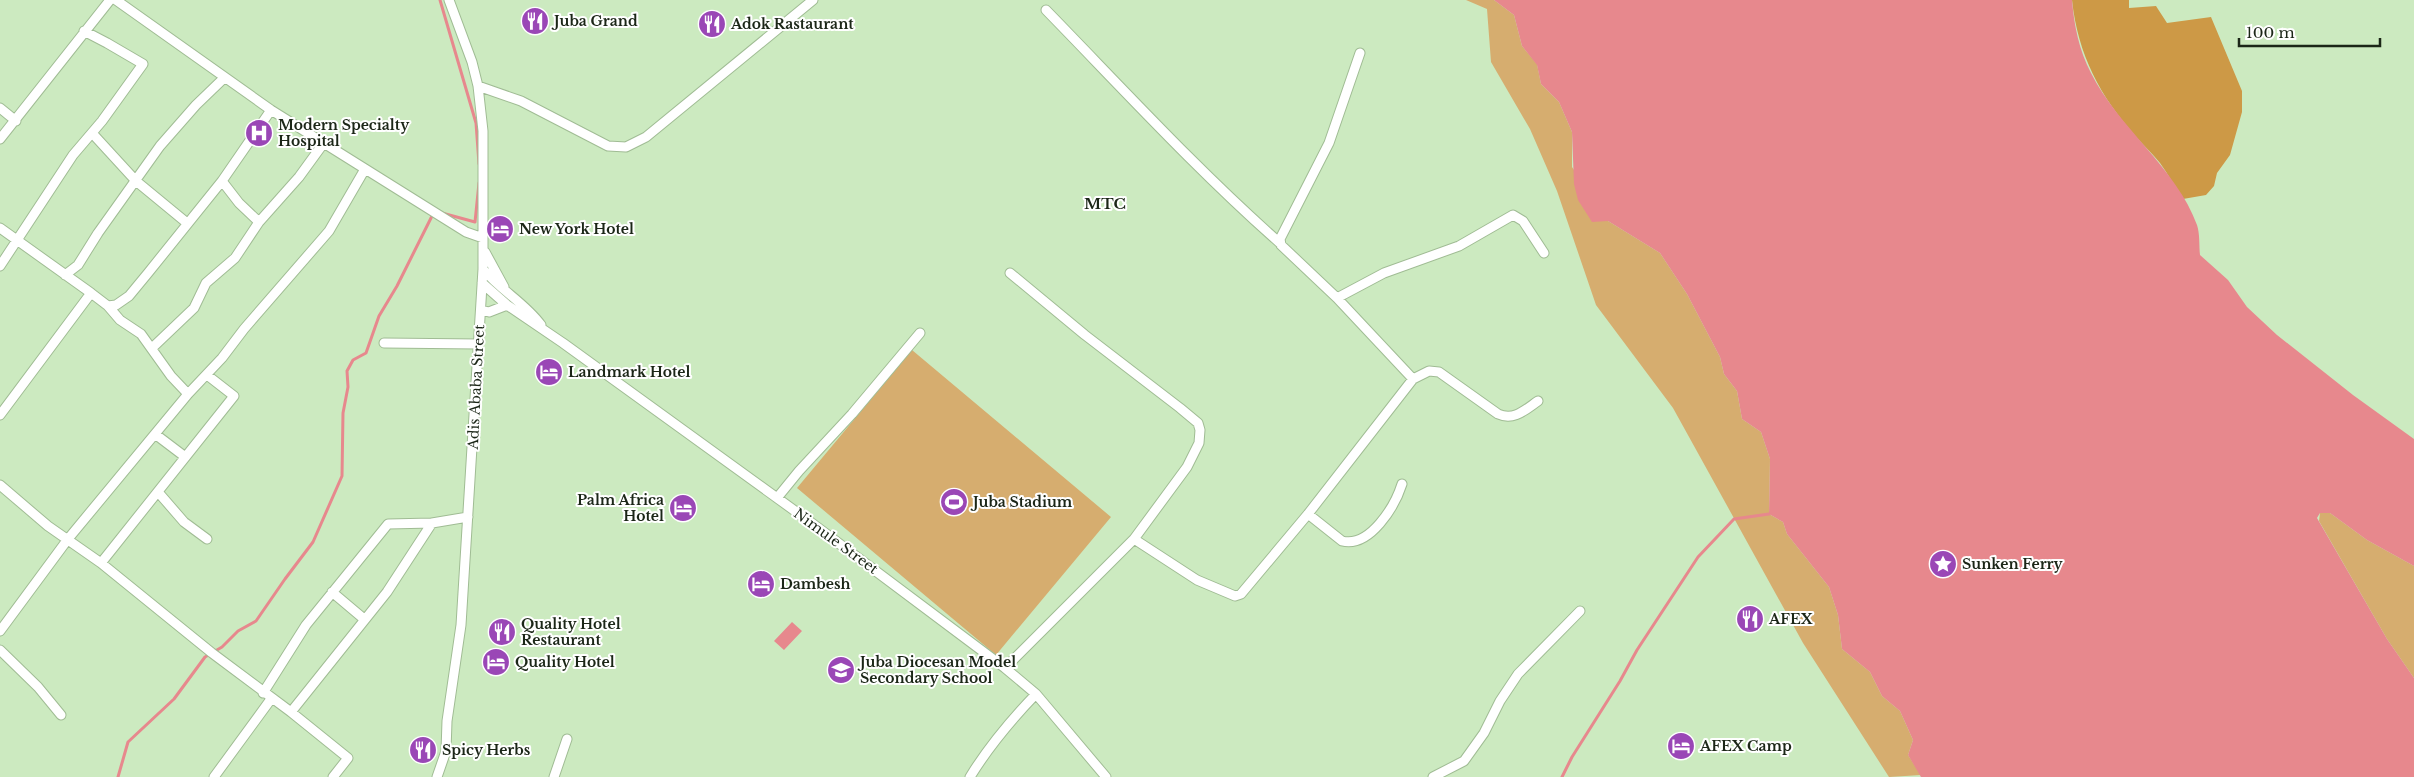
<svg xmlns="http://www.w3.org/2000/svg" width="2414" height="777" font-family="'Libre Baskerville',serif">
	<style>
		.green { fill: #d6ad6f }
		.forest { fill: #cd9946 }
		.water { fill: #e7888d }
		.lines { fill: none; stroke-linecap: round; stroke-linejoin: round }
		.stream { stroke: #e7888d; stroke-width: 3 }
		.minor-casing { stroke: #a0bc94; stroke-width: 11 }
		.minor { stroke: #fff; stroke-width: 9 }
		.labels { text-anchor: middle; stroke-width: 4; stroke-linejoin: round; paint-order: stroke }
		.poi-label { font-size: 14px; font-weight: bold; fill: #1b2617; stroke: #fff; text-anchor: start }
		.street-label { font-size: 14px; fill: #1b2617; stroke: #fff }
		.neighbourhood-label { font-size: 15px; font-weight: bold; fill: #1b2617; stroke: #fff }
	</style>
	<rect width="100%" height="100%" fill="#cceac0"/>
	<path class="green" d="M1466,0H1494L1514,15L1522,46L1537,64L1541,84L1559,102L1572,132V167L1608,221L1660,253L1687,294L1720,357L1724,374L1737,391L1742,419L1761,432L1770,459L1769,514L1783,522L1787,534L1829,587L1838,615L1842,649L1870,672L1882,696L1900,711L1913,740L1908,755L1921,775L1889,777L1803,643L1673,408L1596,305L1557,191L1530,129L1491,62L1487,9Z
		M912,350L1111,517L996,655L797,488Z
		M2324,512L2330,513L2367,540L2414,566V678L2387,639L2319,521L2320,513Z"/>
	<path class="forest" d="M2072,0H2129V8L2156,6L2167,23L2211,17L2242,91V112L2230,155L2217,173L2214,186L2206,195L2183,199C2175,187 2168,174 2160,163C2153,154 2144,146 2136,137C2100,96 2078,55 2072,0Z"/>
	<path class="water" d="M1494,0H2072C2074,25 2079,50 2091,73C2118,127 2177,169 2197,225C2200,234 2199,246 2200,255L2228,280L2247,307L2277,335L2353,395L2414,439V566L2367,540L2330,513H2320L2317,518L2387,639L2414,678V777H1921L1908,755L1913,740L1900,711L1882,696L1870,672L1842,649L1838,615L1829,587L1787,534L1783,522L1769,514L1770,459L1761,432L1742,419L1737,391L1724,374L1720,357L1687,294L1660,253L1608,221L1592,222L1578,200L1574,184L1572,132L1559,102L1541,84L1537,65L1522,46L1514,15Z
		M792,622L802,631L784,650L774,641Z"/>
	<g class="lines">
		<path class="stream" d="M440,0L476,123L479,164
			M442,213L475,222L479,183
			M118,777L128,742L174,699L205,657L222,647L238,631L256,621L285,579L313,542L342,476L343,413L348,387L347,371L353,360L366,353L379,316L397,286L433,214
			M1562,777L1572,757L1620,681L1637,650L1698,557L1734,519L1769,514"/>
		<g class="minor-casing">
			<path id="minor" d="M116,0L271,110L466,232L483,238
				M1046,10C1123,89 1198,171 1281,244
				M478,86L521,101L608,146L626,147L646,137L813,0
				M0,108L16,121
				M92,133L136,181L187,223
				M0,139L110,0
				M222,181L239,203L259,222
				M0,228L91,293L108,306L120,320L141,334L171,376L188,394L68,539L0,631
				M485,252L504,287
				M0,266L73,155L102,121L143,64L107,43L84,31
				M483,269C500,290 525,303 541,325
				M65,275L78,265L98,233L160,146L196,105L223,79
				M482,283L507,305L563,343L813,524L1005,668L1036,694L1106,777
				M1337,298L1384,273L1459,246L1513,215L1523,221L1544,253
				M108,306L116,305L129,296L148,273L222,181L271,110
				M481,310L489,312L507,305
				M384,343L478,344
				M152,348L194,308L206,283L235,258L259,222L299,177L323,144
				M1413,379L1429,371L1439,372L1498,414C1514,421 1525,410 1538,401
				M188,394L222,358L244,329L329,231L365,169
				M0,415L91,293
				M155,434L184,456
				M0,485L48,526L101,563L212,653L291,712L348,758L333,777
				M158,492L184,522L207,539
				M777,498L799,471L852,414L920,333
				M1308,514L1342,541C1370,548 1395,506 1402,484
				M1134,539L1197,580L1235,596L1241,594L1308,514L1413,379L1337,298L1281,245L1280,239L1329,143L1360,53
				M101,563L234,396L207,375
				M332,592L364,619
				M0,650L38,687L61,715
				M1005,668L1134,539L1187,467L1199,443L1200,430L1198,423L1180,408L1085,335L1010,273
				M263,693L306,625L388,524L432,523L468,517
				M291,712L387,592L432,523
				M214,777L271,699
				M437,777L446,751L447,721L461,625L483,269V131L478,86L472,62L449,0
				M554,777L567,739
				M970,777C989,746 1011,720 1036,694
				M1433,777L1464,761L1484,733L1500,701L1518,674L1580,611"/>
		</g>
		<use href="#minor" class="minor"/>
	</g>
	<defs>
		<g id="restaurant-disc" transform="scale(1.4375)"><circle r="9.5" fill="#9a47b6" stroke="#fff"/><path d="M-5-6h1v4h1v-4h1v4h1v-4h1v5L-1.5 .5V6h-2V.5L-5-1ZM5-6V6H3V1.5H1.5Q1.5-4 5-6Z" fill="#fff"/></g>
		<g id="hospital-disc" transform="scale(1.4375)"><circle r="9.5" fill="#9a47b6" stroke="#fff"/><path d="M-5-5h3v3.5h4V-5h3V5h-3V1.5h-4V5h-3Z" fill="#fff"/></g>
		<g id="hotel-disc" transform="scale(1.4375)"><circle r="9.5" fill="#9a47b6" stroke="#fff"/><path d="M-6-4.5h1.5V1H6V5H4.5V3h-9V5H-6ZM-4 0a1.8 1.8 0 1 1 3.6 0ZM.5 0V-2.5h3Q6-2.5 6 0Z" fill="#fff"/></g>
		<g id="stadium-disc" transform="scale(1.4375)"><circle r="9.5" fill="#9a47b6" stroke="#fff"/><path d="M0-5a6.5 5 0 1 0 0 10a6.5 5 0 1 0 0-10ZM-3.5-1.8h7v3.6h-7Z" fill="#fff"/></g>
		<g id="sight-disc" transform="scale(1.4375)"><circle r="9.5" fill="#9a47b6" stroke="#fff"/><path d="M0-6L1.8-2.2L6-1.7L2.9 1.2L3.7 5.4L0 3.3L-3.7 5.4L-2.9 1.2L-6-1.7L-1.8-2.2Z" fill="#fff"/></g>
		<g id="school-disc" transform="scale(1.4375)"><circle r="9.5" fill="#9a47b6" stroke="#fff"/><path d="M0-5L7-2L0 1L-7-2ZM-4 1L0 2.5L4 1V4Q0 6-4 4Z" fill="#fff"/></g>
	</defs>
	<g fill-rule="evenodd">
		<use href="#restaurant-disc" x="535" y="21"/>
		<use href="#restaurant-disc" x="712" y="24"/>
		<use href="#hospital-disc" x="259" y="133"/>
		<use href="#hotel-disc" x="500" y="229"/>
		<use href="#hotel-disc" x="549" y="372"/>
		<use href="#stadium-disc" x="954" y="502"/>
		<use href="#hotel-disc" x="683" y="508"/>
		<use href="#sight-disc" x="1943" y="564"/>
		<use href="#hotel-disc" x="761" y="584"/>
		<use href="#restaurant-disc" x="1750" y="619"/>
		<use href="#restaurant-disc" x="502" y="632"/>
		<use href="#hotel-disc" x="496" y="662"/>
		<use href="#school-disc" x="841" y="670"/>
		<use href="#hotel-disc" x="1681" y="746"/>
		<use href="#restaurant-disc" x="423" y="750"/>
	</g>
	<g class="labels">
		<g class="poi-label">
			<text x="554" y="26">Juba Grand</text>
			<text x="731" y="29">Adok Rastaurant</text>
			<text x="278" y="130">Modern Specialty<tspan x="278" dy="16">Hospital</tspan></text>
			<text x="519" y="234">New York Hotel</text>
			<text x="568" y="377">Landmark Hotel</text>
			<text x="664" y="505" text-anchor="end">Palm Africa<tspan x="664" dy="16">Hotel</tspan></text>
			<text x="973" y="507">Juba Stadium</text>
			<text x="1962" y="569">Sunken Ferry</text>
			<text x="780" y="589">Dambesh</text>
			<text x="1769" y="624">AFEX</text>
			<text x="521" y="629">Quality Hotel<tspan x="521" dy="16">Restaurant</tspan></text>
			<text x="515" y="667">Quality Hotel</text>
			<text x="860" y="667">Juba Diocesan Model<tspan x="860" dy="16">Secondary School</tspan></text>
			<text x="1700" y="751">AFEX Camp</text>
			<text x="442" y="755">Spicy Herbs</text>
		</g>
		<g class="street-label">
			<text transform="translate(476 387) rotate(-87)" y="5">Adis Ababa Street</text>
			<text transform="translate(836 541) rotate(36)" y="5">Nimule Street</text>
		</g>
		<g class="neighbourhood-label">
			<text x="1105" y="209">MTC</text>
		</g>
	</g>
	<path d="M2239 38v8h141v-8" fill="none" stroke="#1b2617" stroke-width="2.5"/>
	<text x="2246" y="38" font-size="15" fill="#1b2617" stroke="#ffffff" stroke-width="4" paint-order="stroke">100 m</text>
</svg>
